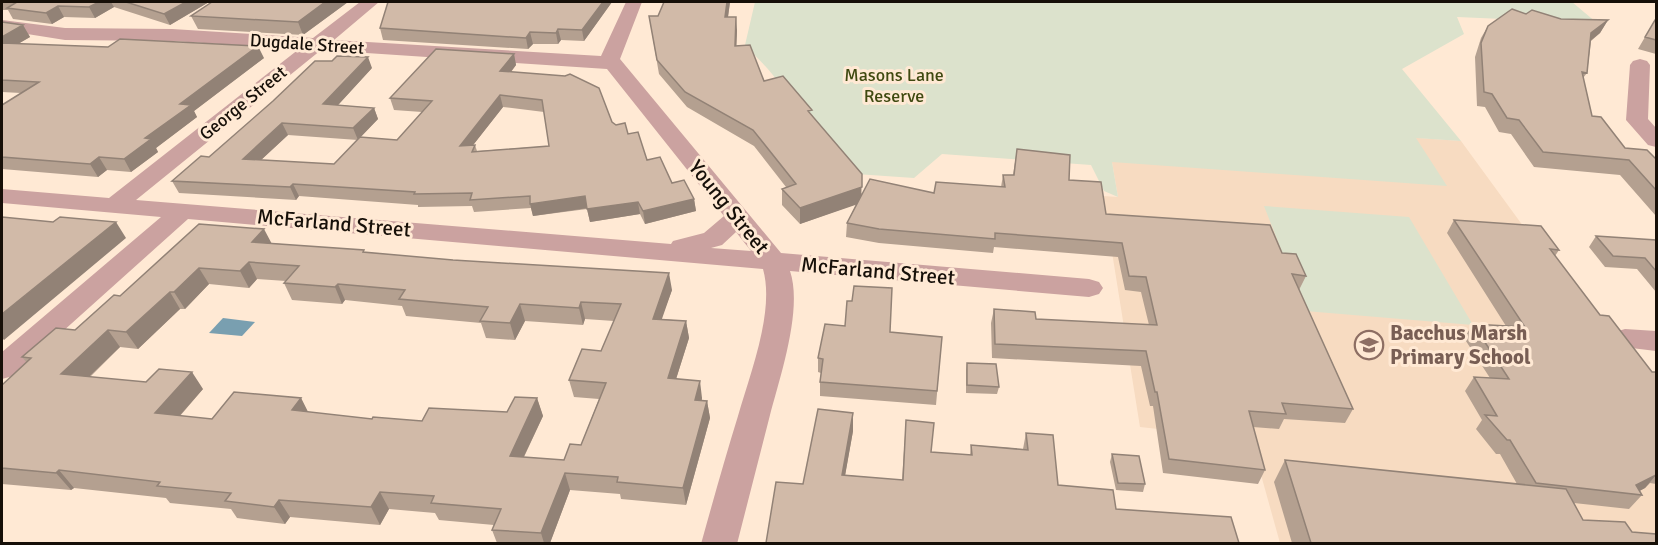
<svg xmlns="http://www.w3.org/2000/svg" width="1658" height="545" font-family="Signika,sans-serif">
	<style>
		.built { fill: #f7dbc1 }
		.green { fill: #dce2cc }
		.water { fill: #799fb0 }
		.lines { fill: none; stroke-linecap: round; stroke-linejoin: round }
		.street { fill: #cba2a0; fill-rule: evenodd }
		.wall { fill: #b4a090; fill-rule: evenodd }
		.shaded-wall { fill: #928276 }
		.building { fill: #d1baa8; stroke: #928276; stroke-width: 1.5; fill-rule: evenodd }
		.labels { text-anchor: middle; stroke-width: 6; stroke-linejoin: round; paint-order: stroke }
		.far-street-label { font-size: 18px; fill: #160f08; stroke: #ffe9d4 }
		.far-park-label { font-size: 18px; fill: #3f4910; stroke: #ffe9d4 }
		.street-label { font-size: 21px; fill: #160f08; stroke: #ffe9d4 }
		.education-label { font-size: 21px; font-weight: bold; fill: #785e54; stroke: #ffe9d4; text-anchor: start }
	</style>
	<rect width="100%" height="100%" fill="#ffe9d4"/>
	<path class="built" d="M1104,116L1461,141L1656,408V543H1280L1251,439L1140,427L1103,196L1118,197Z"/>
	<path class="green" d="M755,2H1572L1597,23L1457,17L1464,34L1402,69L1461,141L1416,138L1447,186L1112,162L1118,197L1104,191L1091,165L942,154L914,178L856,174L767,68L745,45Z
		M1264,206L1409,217L1473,325L1305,311Z"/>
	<path class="water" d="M223,318L255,322L242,336L209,333Z"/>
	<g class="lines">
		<path class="street" d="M360,2H379L334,40L601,56L626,2H642L620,59L781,253L1089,279L1099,282L1103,288L1099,294L1089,297L790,271C803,309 780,377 770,415C759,458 748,501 737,544H701C713,501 725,458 738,416C750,374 775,311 763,269L188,219L13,376L2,379V352L161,217L2,203V189L109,198L299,49L172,41L65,40L2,30V20L65,28L172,29L313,38ZM321,50L607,69L724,216L704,233L673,241L671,244L136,200ZM736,232L751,251L711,248L722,245Z
			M1640,59L1647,61L1650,65L1648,119L1656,128V147L1648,145L1626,120L1630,65L1633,61Z
			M1625,329L1656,331V351L1615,346L1610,339L1615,332Z"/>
	</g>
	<path class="wall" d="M2,2H209L170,25L114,7L95,18L64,17L52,24L13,19L8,10H2Z
		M212,2H348L303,35L198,29L191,16Z
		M388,2H612L584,41L561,40L558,44H533L528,49L383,40L380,28Z
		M664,2H730L728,17L737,30L736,46L764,81L812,115L862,194L934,193L1001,187L1003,175H1013L1017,149L1069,180L1106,214L1282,253L1306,276L1299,290L1353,409L1345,423L1284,419L1279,429L1253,427L1265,470L1258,484L1163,473L1153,406H1150L1141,366L992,358L991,323L994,309L1036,319L1149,325L1141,292L1125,290L1118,257L994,247L993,253L879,243L846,237L847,223L856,204L800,224L782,205V189L786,187L754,146L687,107L659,74L649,16H658Z
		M1526,14L1561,19L1608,20L1600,33L1591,41L1587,73L1583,78L1592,116L1625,148L1656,159V216L1620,175L1534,167L1511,134L1499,132L1485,107L1477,106L1475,57L1481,38L1488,26Z
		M1655,20H1656V54L1638,49Z
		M2,22L23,25L30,37L18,44L264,58L194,111L197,117L156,148L158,152L131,172L107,170L98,177L2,169V105L21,93L2,92Z
		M514,54L516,65L511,72L612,122L628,134L647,160L672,183L694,199L696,211L645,224L640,214L590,222L587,209L533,216L531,208L474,212L472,206L418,207V205L299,196L296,200L179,193L172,181L209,157L372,68L338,105L374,108L378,119L360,137L397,140L422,112L394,110L390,98ZM503,107L544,112L549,146L477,151L475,145H473ZM288,135L358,140L334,164L261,160Z
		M1454,220L1559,250L1555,256L1600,315L1652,372H1656V484L1650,483L1645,488L1639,491L1642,495L1629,509L1574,503L1583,520L1632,532L1656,543H1292L1274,482L1285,460L1517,484L1500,454H1496L1476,429L1482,420L1465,391L1474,377L1490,378L1464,338L1473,324L1506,326L1447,233Z
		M199,224L271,243L365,252L672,290L661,319L686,321L689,338L676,379L702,398V400L707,401L710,418L686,505L621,499L620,494L570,490L550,543H497L492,530L494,525L439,520L435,513L389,509L380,525L290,517L285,524L237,518L231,509L170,503L166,498L74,488L71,490L2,484V385L27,363L22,357L75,330L120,296ZM257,279L286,281L284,283L292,300L342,304L345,300L402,306L406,316L481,323L486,338L515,340L525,321L583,325L585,319L614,321L601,351L569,380L574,397L599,399L581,445L564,460L524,457L543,416L537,398L507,412L422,421L372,419L308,412L301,398L212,419L180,416L203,389L90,377L120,347L138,349L180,309H185L209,284L249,288Z
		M1596,236L1656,240V292L1637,269L1605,267L1589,247Z
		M890,332L942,337L936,405L820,396V382L821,373L818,372V358Z
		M967,363L999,387L997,394L966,393V370Z
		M853,413V431L845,475L902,480L906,420L931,452L970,455L971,445L1023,449L1026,433L1058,485L1116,509L1239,543L803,484Z
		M1112,454L1145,484L1143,492L1116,490L1110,462Z"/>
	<path class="shaded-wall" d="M99,2H111L114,7L95,18L89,7Z
		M186,2H209L170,25L164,14Z
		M325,2H348L303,35L298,22Z
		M603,2H612L584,41L582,30Z
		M727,2H730L726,31L725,17Z
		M58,6L64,17L52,24L46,13Z
		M736,17L737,30L736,60L735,46Z
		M1608,20L1600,33L1584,46L1591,33Z
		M23,25L30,37L2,53V37Z
		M558,29L561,40L558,44L556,33Z
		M530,32L533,44L528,49L526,38Z
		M258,46L264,58L194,111L197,117L156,148L158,152L131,172L124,159L180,104Z
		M514,54L516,65L503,82L500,71Z
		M368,57L372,68L328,116L323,104Z
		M500,95L503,107L463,158L460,146Z
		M374,108L378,119L358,140L353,128Z
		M282,123L288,135L249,171L243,159Z
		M99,157L107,170L98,177L90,164Z
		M862,174L861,203L800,224V208Z
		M293,184L299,196L296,200L290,187Z
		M585,196L588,208L533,216L530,204Z
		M694,199L696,211L645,224L643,211Z
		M638,202L640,214L590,222L587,209Z
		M116,222L126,238L4,340L2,338V314Z
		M264,229L273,246L252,242Z
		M249,262L257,279L249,288L240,271Z
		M199,268L209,284L185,309L174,292Z
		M669,273L672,290L656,336L653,319Z
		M338,284L345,300L342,304L335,287Z
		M170,292L180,309L138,349L126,332Z
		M581,302L585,319L583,325L579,308Z
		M520,304L525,321L515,340L510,323Z
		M686,321L689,338L671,395L668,378Z
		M108,330L120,347L74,391L61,374Z
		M192,372L203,389L167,430L155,413Z
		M700,381L702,398L697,417L695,400Z
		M301,398L310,416L292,410Z
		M537,398L543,416L516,473L510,456Z
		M707,401L710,418L686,505L683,488Z
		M853,413V431L842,493V475Z
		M59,470L74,488L71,490L56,473Z
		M565,473L570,490L550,543H544L541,533Z
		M1656,475L1645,488L1634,494L1636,485Z
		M380,492L389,509L380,525L371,507Z
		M279,500L290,517L285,524L274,507Z"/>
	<path class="building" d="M17,2H99L89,7L58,6L46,13L7,8Z
		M126,2H186L164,14Z
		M212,2H325L298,22L191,16Z
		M388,2H603L582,30L558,29L556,33L530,32L526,38L380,28Z
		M664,2H727L725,17H736L735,46L750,45L764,81L783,76L812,110L808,111L862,174V187L800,208L782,189L796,184L753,130L685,92L657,60L649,16H658Z
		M1512,9L1526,14L1532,10L1561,19L1608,20L1591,33L1587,73L1582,72L1592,116L1601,117L1625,148L1647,150L1656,159V190L1629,160L1543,152L1519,120L1507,118L1492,94L1484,92L1481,43L1488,26Z
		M1655,20H1656V40L1645,37Z
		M2,22L23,25L2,37Z
		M120,39L258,46L180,104L191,105L145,138L151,139L124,159L99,157L90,164L2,157V105L39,82L2,80V43L108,47Z
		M436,49L514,54L500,71L565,76L570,74L599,88L612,122L616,125L625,123L628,134L638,132L647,160L660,157L672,183L684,180L694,199L643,211L638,202L587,209L585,196L530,204V196L470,200L472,193L414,194L415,192L293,184L290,187L172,181L201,156L209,157L273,101L315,61H332L337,56L368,57L323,104L374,108L353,128L282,123L243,159L334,164L360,137L397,140L432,101L390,98ZM500,95L542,100L549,146L472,152L475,145L460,146Z
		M1017,149L1070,155L1069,180L1101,182L1106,214L1270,225L1282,253L1296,254L1306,276L1292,274L1353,409L1282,403L1286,414L1249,411L1265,470L1169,459L1157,392H1155L1146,351L995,344L994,309L1035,312L1036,319L1157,325L1146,277L1129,276L1122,243L995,233V239L879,229L847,223L870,179L934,193L936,182L1005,187L1003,175H1014Z
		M2,217L53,222L60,217L116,222L2,314Z
		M1454,220L1541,226L1559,250L1550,249L1600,315L1609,316L1652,372H1656V475L1636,485L1642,495L1536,483L1510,440H1507L1485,415L1497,416L1474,377L1509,379L1473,324L1525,327Z
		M199,224L264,229L252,242L364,250L363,252L453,260L669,273L653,319L686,321L668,378L700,381L695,400L707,401L683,488L617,482L618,477L565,473L541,533L492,530L501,509L431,503L434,496L380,492L371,507L279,500L274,507L225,501L231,493L157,486L160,482L59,470L56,473L2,468V385L31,358L22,357L56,328L75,330L114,295L120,296ZM249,262L299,266L284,283L335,287L338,284L405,290L399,299L488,307L480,321L510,323L520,304L579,308L581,302L621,304L601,351L582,349L569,380L606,383L581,445L570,444L564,460L510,456L537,398L515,397L507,412L429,408L422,421L373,417L372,419L292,410L301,398L234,392L212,419L155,413L192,372L159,369L146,382L61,374L108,330L126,332L170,292H174L199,268L240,271Z
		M1596,236L1656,240V271L1645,258L1613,256Z
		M854,286L892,288L890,332L942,337L937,391L820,382L823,359L818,358L825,324L845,326L847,301H852Z
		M967,363L996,364L999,387L967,385Z
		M818,409L853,413L842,475L903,480L906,420L934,423L931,452L972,455L971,445L1028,450L1026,433L1053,435L1058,485L1113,490L1116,509L1231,517L1239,543H766L776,482L803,484Z
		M1112,454L1139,456L1145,484L1118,483Z
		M1285,460L1566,489L1583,520L1625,522L1632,532L1656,534V543H1311Z"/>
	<defs>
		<g id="school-ring" transform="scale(1.5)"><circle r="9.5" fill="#ffe9d4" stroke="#8d6e63" stroke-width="1.5"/><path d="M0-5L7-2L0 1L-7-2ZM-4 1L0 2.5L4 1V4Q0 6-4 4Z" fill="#8d6e63"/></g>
	</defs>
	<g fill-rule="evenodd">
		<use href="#school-ring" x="1369" y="345"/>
	</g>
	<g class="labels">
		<g class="far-street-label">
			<text transform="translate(307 44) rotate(4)" y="6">Dugdale Street</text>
			<text transform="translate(243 103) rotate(-39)" y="6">George Street</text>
		</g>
		<g class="far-park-label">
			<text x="894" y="81">Masons Lane<tspan x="894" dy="21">Reserve</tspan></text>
		</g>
		<g class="street-label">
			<text transform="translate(729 207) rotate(51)" y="7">Young Street</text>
			<text transform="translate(334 223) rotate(5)" y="7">McFarland Street</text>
			<text transform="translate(878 271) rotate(5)" y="7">McFarland Street</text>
		</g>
		<g class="education-label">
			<text x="1390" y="340">Bacchus Marsh<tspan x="1390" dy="24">Primary School</tspan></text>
		</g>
	</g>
	<rect width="1658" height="545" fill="none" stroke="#160f08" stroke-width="6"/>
</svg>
